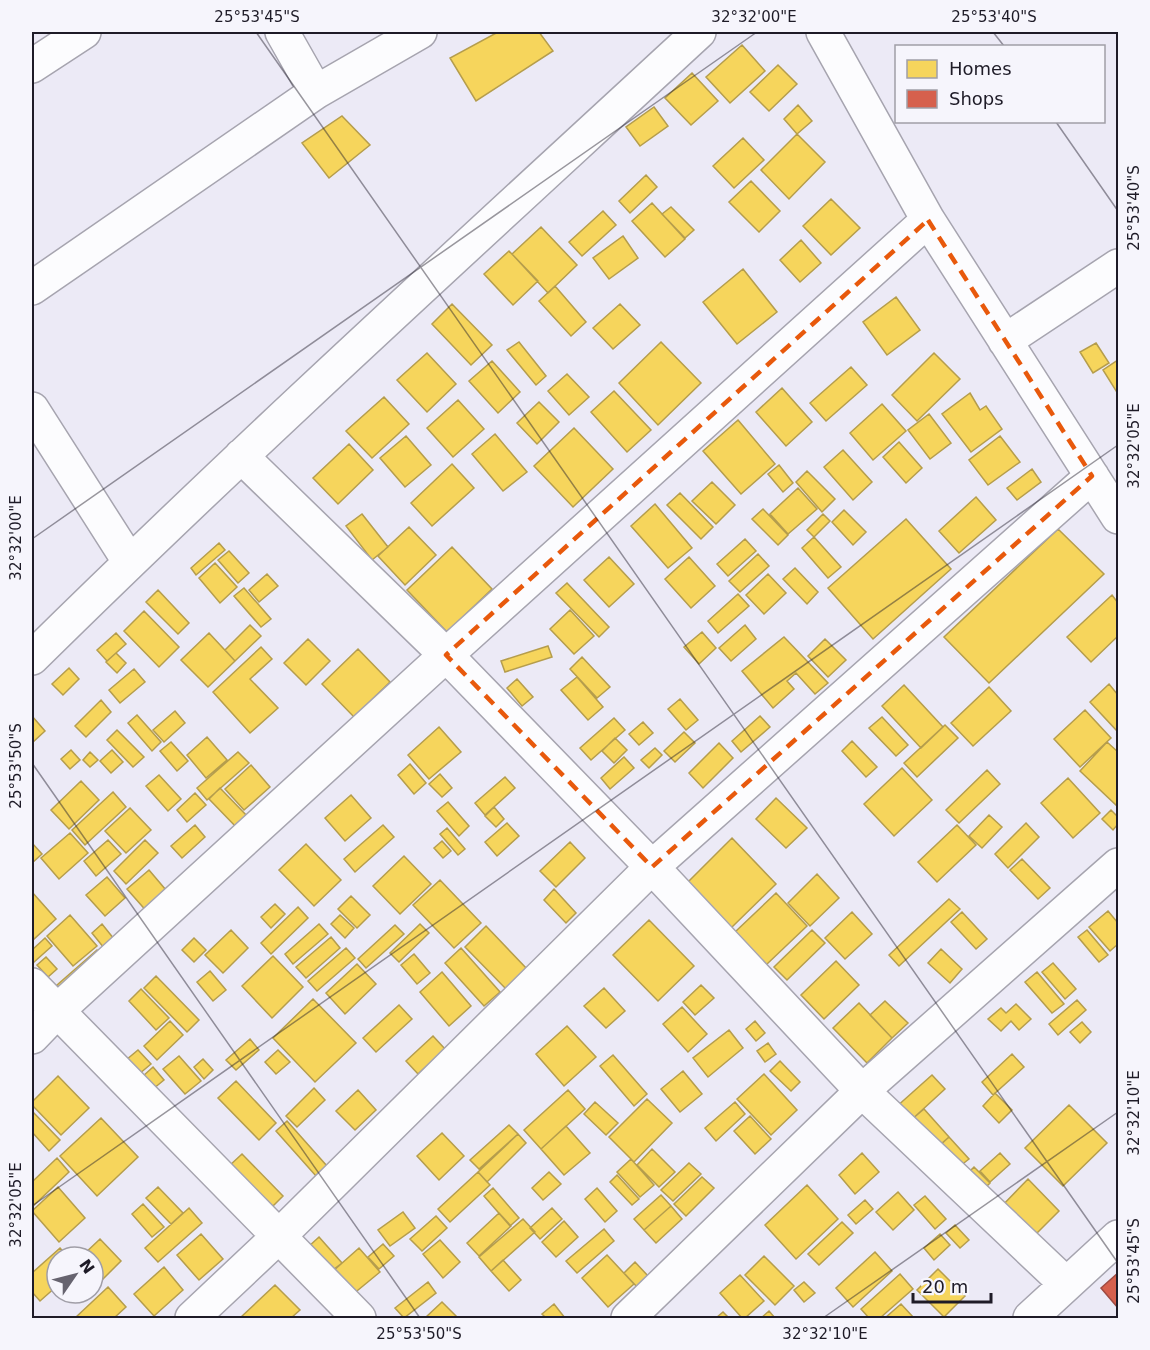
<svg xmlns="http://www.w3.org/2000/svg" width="1150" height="1350" font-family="'DejaVu Sans',sans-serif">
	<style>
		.homes { fill: #f6d55c; stroke: #b59d4c; stroke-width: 1.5 }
		.shops { fill: #d6604d; stroke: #9f4b42; stroke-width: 1.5 }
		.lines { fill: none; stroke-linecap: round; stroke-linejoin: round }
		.minor-casing { stroke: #a6a4af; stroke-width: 36 }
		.minor { stroke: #fcfcfe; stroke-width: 33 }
		.marked { fill: none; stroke: #e8590c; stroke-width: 4.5; stroke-dasharray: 12 8; stroke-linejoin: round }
		.ticks { fill: none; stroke: #1e1b27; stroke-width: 1.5; stroke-opacity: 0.45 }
		.neatline { fill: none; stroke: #1e1b27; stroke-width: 2 }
		.ticks-label { font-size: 15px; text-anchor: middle; fill: #1e1b27 }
	</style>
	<rect width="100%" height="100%" fill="#eceaf6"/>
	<path class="homes" d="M498,32H539L553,51L476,101L450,58Z
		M742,45L765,71L730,103L706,77Z
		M778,65L797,84L769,111L750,92Z
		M692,73L718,101L691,125L665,98Z
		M798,105L812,121L797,134L784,119Z
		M654,107L668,126L640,146L626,127Z
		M342,116L370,145L329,178L302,143Z
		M797,134L825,162L789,199L761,170Z
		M743,138L764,160L734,188L713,166Z
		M646,175L657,187L630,213L619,201Z
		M751,181L780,211L759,232L729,202Z
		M831,199L860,228L831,255L803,226Z
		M652,203L685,239L665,257L632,221Z
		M671,207L694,230L685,238L662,214Z
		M603,211L616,225L582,256L569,242Z
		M541,227L577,265L548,293L512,254Z
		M623,236L638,258L609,279L593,258Z
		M801,240L821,263L800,282L780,260Z
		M509,251L538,281L513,305L484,274Z
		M743,269L777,312L737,344L703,302Z
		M555,286L586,322L571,336L539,301Z
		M896,297L920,330L887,355L863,322Z
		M452,304L492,345L471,365L432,324Z
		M620,304L640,325L613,349L593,328Z
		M519,342L546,376L536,385L507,350Z
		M661,342L701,383L658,425L619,383Z
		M1096,343L1109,363L1093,373L1080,352Z
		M427,353L456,384L427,412L397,380Z
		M934,353L960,379L917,421L892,395Z
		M1118,360V394L1103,370Z
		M492,361L520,392L498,413L469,381Z
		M851,367L867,385L826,421L810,403Z
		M567,374L589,397L569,415L548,391Z
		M782,388L812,422L786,446L756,412Z
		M614,391L651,430L627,452L591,412Z
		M970,393L980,410L986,406L1002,429L971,452L942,414Z
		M384,397L409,424L372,458L346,431Z
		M458,400L484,429L453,457L427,428Z
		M539,402L559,422L537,444L517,423Z
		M882,404L906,431L873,460L850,433Z
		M929,414L951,443L930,459L908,430Z
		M738,420L775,464L741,494L703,451Z
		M574,428L613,469L573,507L534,466Z
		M495,434L527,472L503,491L472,454Z
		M406,436L431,465L405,487L380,458Z
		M1000,436L1020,462L988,485L969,460Z
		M899,442L922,468L906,483L883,457Z
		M349,444L373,470L338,504L313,478Z
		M843,450L872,482L853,500L824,467Z
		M452,464L474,488L432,526L411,503Z
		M779,465L793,483L783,492L768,474Z
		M1032,469L1041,482L1017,500L1007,488Z
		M807,471L835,499L822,512L796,482Z
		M712,482L735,505L716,524L692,501Z
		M798,488L817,509L788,534L770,514Z
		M680,493L713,527L701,539L667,505Z
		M976,497L996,520L959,553L939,531Z
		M655,504L692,548L668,568L631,526Z
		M763,509L788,535L778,545L752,519Z
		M844,510L866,532L853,545L832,522Z
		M362,514L388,547L372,560L346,526Z
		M823,514L830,521L814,537L807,530Z
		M906,519L951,569L873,639L828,588Z
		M409,527L436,555L405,585L378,556Z
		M1058,529L1104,574L989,683L944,637Z
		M814,537L841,567L828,578L802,548Z
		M745,539L756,551L728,576L717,564Z
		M219,543L225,550L196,575L191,568Z
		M452,547L492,589L447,632L407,590Z
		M229,551L249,573L238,583L218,560Z
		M758,554L769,566L740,592L729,581Z
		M609,557L634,584L609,607L584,580Z
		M689,557L715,586L691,608L665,579Z
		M215,563L237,587L220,603L199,578Z
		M795,568L818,592L807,604L783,579Z
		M267,574L278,586L259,602L249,590Z
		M768,574L786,593L764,614L746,595Z
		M567,583L609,627L599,637L556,593Z
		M244,588L271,619L261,627L234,596Z
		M158,590L189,623L178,634L146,602Z
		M738,594L749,606L718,633L708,621Z
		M1112,595L1118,603V636L1091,662L1067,637Z
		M570,610L594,636L574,654L550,629Z
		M144,611L179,647L159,667L124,631Z
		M250,625L261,636L235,661L225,650Z
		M745,625L756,639L731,661L719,648Z
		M702,632L716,648L699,664L684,647Z
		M116,633L126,644L107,661L97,650Z
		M209,633L235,661L208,687L181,660Z
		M784,637L828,683L815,694L796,673L787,681L794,689L773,708L742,671Z
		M308,639L330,661L306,685L284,663Z
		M825,639L846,660L828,677L808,656Z
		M548,646L552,657L505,672L501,661Z
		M261,647L272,659L250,679L278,708L250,733L213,692Z
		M358,649L390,682L354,717L322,684Z
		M116,653L126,663L117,673L106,662Z
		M582,657L610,687L597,698L570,669Z
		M69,668L79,679L63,695L52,684Z
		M134,669L145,682L120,703L109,690Z
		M577,677L603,707L588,720L561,690Z
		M517,679L533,697L522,706L507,688Z
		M1109,684L1118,695V732L1090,702Z
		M904,685L943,727L921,748L882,706Z
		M989,687L1011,711L973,746L951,723Z
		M680,699L698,720L686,730L668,709Z
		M101,700L111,712L86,737L75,726Z
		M1085,710L1111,738L1080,767L1054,739Z
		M175,711L185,723L164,742L153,730Z
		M137,715L161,742L152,751L128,723Z
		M32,716L45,731L32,743Z
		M760,716L770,727L741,752L732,741Z
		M882,717L908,745L896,756L869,728Z
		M614,718L625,730L591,760L580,748Z
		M643,722L653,733L639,745L629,734Z
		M945,725L958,738L917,777L904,763Z
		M439,727L461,752L429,779L408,755Z
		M117,730L144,757L133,767L107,740Z
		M684,732L695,743L675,762L664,751Z
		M207,737L227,760L206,778L187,755Z
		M615,738L627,750L614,763L602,751Z
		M852,741L877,767L866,777L842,751Z
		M171,742L188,761L177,771L160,751Z
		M1107,742L1118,752V802L1116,805L1080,771Z
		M719,743L733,758L703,788L689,773Z
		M655,748L662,755L649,768L641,760Z
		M71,750L80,760L70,769L61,759Z
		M112,750L123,762L111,773L100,761Z
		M90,752L98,760L90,767L83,760Z
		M238,752L249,763L207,800L197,788Z
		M624,757L634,768L610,789L601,778Z
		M410,764L426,783L414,794L398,775Z
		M251,765L270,787L244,810L225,789Z
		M902,768L932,800L894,836L864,804Z
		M987,770L1000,784L959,823L946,810Z
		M440,774L452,788L442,797L429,784Z
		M159,775L181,799L168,811L146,786Z
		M505,777L515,788L485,815L475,803Z
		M1068,778L1100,813L1073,838L1041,803Z
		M81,781L99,800L69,829L51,810Z
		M220,788L249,818L238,829L209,799Z
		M113,792L126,807L85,845L72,830Z
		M195,793L206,805L187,822L177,810Z
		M351,795L371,818L345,841L325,818Z
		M776,798L807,828L786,848L756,819Z
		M448,802L469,826L459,836L437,811Z
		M494,807L504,819L496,827L485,816Z
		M130,808L151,830L126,853L105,831Z
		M1111,810L1118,817V824L1113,830L1102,819Z
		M989,815L1002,827L982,848L969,836Z
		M507,823L519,836L497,856L485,842Z
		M1026,823L1039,837L1008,868L995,854Z
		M195,825L205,837L182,858L171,846Z
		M383,825L394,837L355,872L344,859Z
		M957,825L976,845L937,882L918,862Z
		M447,828L465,849L458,855L440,834Z
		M70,833L88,853L59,879L41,858Z
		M732,838L776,884L731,928L687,883Z
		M108,840L121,854L96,876L84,861Z
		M145,840L158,853L126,884L114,871Z
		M442,841L451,851L443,858L434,848Z
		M570,842L585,858L556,887L540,871Z
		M32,843L42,854L32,863Z
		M306,844L341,880L314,906L279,870Z
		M404,856L431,884L400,914L373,886Z
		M1022,859L1050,888L1038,899L1010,870Z
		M149,870L171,896L149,914L127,889Z
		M817,874L839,898L810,926L788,903Z
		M107,877L125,898L105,916L86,895Z
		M440,880L481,923L454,948L413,905Z
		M554,889L576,913L566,923L544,900Z
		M32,892L56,919L34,939L32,936Z
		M776,893L807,926L766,965L735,932Z
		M351,896L370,915L357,928L338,909Z
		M949,899L960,909L899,966L889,955Z
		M275,904L285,914L271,928L261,917Z
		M298,907L308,918L271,954L261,943Z
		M1108,911L1118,923V944L1110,951L1089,927Z
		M852,912L872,934L845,959L825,938Z
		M962,912L987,939L976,949L951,922Z
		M70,915L97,946L73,966L47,936Z
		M340,915L354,928L345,938L331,924Z
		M649,920L694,966L658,1001L613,955Z
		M102,924L114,939L104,948L92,933Z
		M319,924L328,934L293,964L285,954Z
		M420,924L429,933L399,962L390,953Z
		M395,925L404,934L366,968L358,959Z
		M486,926L528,970L507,990L465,947Z
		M231,930L248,948L223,973L205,955Z
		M812,930L825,943L787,980L774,967Z
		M1087,930L1108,955L1099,962L1078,937Z
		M331,937L340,948L306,978L296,967Z
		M45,938L52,946L33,963L32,950Z
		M194,938L206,950L194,962L182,950Z
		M346,948L355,958L317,991L308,981Z
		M461,948L500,992L484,1006L445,963Z
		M941,949L962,969L950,983L928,963Z
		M97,950L105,959L65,994L57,985Z
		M414,954L430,973L417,984L401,965Z
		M273,956L303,987L272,1018L242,986Z
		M46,957L57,969L48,977L37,965Z
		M836,961L859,985L824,1019L801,995Z
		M1053,963L1076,989L1065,999L1042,972Z
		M357,964L376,984L345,1014L326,993Z
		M210,971L226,990L213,1001L197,982Z
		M442,972L471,1006L449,1026L420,992Z
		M1037,972L1064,1004L1052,1013L1025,982Z
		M156,976L199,1020L187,1032L144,988Z
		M701,985L714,998L695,1015L683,1002Z
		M604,988L625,1011L606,1028L584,1006Z
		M141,989L169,1018L156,1030L129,1001Z
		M313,999L356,1043L315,1082L273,1038Z
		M1077,1000L1086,1010L1058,1035L1049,1024Z
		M885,1001L908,1023L892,1038L870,1015Z
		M859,1003L892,1038L867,1063L833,1028Z
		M1016,1004L1031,1019L1019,1030L1011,1021L1001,1031L988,1019L1001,1008L1006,1013Z
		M399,1005L412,1019L376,1052L363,1038Z
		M682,1007L707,1034L688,1052L663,1024Z
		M170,1021L183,1035L157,1060L144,1046Z
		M755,1021L765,1033L756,1041L746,1029Z
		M1082,1022L1091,1032L1080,1043L1070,1032Z
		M567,1026L596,1057L564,1086L536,1054Z
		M729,1030L743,1048L708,1077L693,1058Z
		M433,1036L445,1049L418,1074L406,1061Z
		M250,1039L259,1050L236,1070L226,1060Z
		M768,1043L776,1054L765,1062L757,1051Z
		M138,1050L151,1064L139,1074L126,1060Z
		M278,1050L290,1062L276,1074L265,1062Z
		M1012,1054L1024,1067L993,1095L982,1082Z
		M613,1055L647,1094L634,1106L600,1066Z
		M179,1056L201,1081L185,1094L163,1069Z
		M203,1059L213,1070L204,1079L194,1067Z
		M780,1061L800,1082L791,1091L770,1071Z
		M153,1067L164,1080L153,1089L142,1077Z
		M683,1071L702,1094L680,1112L661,1089Z
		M764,1074L797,1110L771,1135L737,1099Z
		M932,1075L945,1089L908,1123L895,1108Z
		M58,1076L89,1108L61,1135L32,1105V1102Z
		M236,1081L276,1123L259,1140L218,1098Z
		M314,1088L325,1100L297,1127L286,1116Z
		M358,1090L376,1110L355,1130L336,1111Z
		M568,1090L585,1109L541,1149L524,1130Z
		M995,1093L1012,1110L999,1123L983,1106Z
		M647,1099L672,1123L634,1162L609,1137Z
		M595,1102L618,1123L606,1135L584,1114Z
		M735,1102L745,1114L716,1141L705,1128Z
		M1069,1105L1107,1143L1063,1186L1025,1148Z
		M924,1109L949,1137L937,1148L911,1120Z
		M32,1111L60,1140L49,1151L32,1132Z
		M750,1116L771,1139L755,1154L734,1131Z
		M101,1118L138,1157L97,1196L60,1156Z
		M287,1121L327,1166L316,1176L276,1131Z
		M509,1125L518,1134L479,1169L470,1160Z
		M566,1126L590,1153L564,1175L541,1149Z
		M442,1133L464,1156L439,1180L417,1156Z
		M518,1134L526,1143L487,1182L478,1172Z
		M949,1137L969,1159L960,1166L941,1144Z
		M652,1149L675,1172L659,1187L637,1165Z
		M862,1153L879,1172L855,1194L839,1175Z
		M1000,1153L1010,1164L990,1182L980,1171Z
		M242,1154L283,1196L269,1210L228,1167Z
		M57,1158L69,1172L32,1207V1182Z
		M631,1159L654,1185L640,1197L617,1172Z
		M689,1163L701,1174L673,1201L661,1190Z
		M974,1167L990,1183L981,1192L965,1176Z
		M478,1172L490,1185L450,1222L438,1209Z
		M549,1172L561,1184L543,1200L532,1188Z
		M617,1175L639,1199L632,1205L610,1182Z
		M702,1177L714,1188L686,1216L674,1204Z
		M1028,1179L1059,1211L1030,1240L999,1209Z
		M807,1185L838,1219L796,1259L765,1225Z
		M58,1187L85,1218L59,1242L32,1211Z
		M158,1187L183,1213L171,1224L146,1198Z
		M493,1188L519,1218L510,1226L484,1196Z
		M597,1188L617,1211L605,1222L585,1199Z
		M898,1192L914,1210L893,1230L876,1212Z
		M661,1195L671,1206L644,1230L634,1219Z
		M925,1196L946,1219L935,1229L914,1205Z
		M865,1200L873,1209L856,1224L848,1215Z
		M143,1204L164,1227L152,1237L132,1214Z
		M671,1206L682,1219L656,1243L644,1230Z
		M189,1208L202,1223L158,1262L145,1248Z
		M552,1208L562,1219L540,1239L530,1228Z
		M403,1212L415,1228L390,1246L378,1230Z
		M499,1213L511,1226L479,1256L467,1243Z
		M436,1216L447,1228L422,1251L410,1239Z
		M523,1219L535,1232L491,1271L479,1257Z
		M564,1221L578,1237L556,1257L542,1242Z
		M842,1222L853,1233L819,1265L808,1254Z
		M955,1225L969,1240L960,1248L946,1233Z
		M604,1229L614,1241L577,1273L566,1261Z
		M201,1234L223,1259L199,1280L177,1255Z
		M940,1234L950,1245L934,1260L924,1248Z
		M319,1237L342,1263L329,1273L307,1248Z
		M100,1239L121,1261L103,1279L93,1270V1257H81Z
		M440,1240L460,1262L443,1278L423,1254Z
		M383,1244L394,1256L379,1269L368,1257Z
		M60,1248L68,1257H57V1286L40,1301L32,1292V1273Z
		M359,1248L380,1272L352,1295L332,1272Z
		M875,1252L892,1271L853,1307L836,1288Z
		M607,1255L634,1284L608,1307L582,1278Z
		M764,1256L794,1286L775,1305L745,1275Z
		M503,1260L521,1280L509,1291L491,1271Z
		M635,1262L649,1277L638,1288L624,1273Z
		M164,1267L183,1290L154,1316L134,1294Z
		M938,1269L965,1296L944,1317L917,1290Z
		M900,1274L913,1289L880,1318H869L861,1309Z
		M740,1275L764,1301L745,1318H742L720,1293Z
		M428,1282L436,1293L404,1318L395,1308Z
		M804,1282L815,1293L804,1302L794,1290Z
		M275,1285L300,1310L291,1318H240Z
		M108,1287L126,1307L114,1318H75Z
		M442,1302L458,1318H425Z
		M554,1304L565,1318H546L542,1314Z
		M901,1304L914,1318H885Z
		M769,1311L775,1318H761Z
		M723,1312L729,1318H716Z"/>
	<path class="shops" d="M1118,1273V1308L1101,1288Z"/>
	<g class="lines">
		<g class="minor-casing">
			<path id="minor" d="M282,32L316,92
				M823,32L928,220L1118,517
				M32,66L84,32
				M32,288L316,92L420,32
				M1005,341L1118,266
				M32,409L129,561
				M241,456L446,655L652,867L862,1091L1066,1284
				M32,658C249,444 475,239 699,32
				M32,985L359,1318
				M32,1037L57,1011L446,655L928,220
				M192,1318L278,1237L652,867L1092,476
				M628,1318L862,1091L1118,865
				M1030,1318L1118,1237"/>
		</g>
		<use href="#minor" class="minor"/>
	</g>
	<path class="marked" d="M928,220L1092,476L652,867L446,655Z"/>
	<path class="ticks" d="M256,32L1118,1263M993,32L1004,46M1056,122L1118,211M32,539L757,32M32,763L420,1318M32,1206L1118,445M823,1318L1118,1112"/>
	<rect width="1150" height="1350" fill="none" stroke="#f6f5fc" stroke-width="66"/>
	<rect x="895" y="45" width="210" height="78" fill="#f6f5fc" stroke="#a09ea7" stroke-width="1.5"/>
	<rect x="907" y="60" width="30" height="18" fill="#f6d55c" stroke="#a09ea7" stroke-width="1.5"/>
	<text x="949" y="75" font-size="18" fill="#1e1b27">Homes</text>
	<rect x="907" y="90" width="30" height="18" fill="#d6604d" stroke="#a09ea7" stroke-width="1.5"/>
	<text x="949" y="105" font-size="18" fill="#1e1b27">Shops</text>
	<g transform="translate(75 1275) rotate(55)"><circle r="28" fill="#f6f5fc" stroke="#a09ea7" stroke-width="1.5"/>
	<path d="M0-4.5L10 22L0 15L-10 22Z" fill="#66636f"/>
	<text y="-9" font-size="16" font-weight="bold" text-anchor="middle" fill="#1e1b27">N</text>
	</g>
	<path d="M913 1293v9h78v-9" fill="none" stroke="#1e1b27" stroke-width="3"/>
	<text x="922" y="1293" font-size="18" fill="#1e1b27" stroke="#f6f5fc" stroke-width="4.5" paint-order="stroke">20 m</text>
	<rect x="33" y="33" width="1084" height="1284" class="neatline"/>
	<g class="ticks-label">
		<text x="257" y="22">25°53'45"S</text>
		<text x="754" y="22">32°32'00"E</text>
		<text x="994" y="22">25°53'40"S</text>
		<text transform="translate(1134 208) rotate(-90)" y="5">25°53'40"S</text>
		<text transform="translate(1134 446) rotate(-90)" y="5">32°32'05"E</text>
		<text transform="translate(16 538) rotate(-90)" y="5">32°32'00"E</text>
		<text transform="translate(16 766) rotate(-90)" y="5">25°53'50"S</text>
		<text transform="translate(1134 1113) rotate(-90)" y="5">32°32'10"E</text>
		<text transform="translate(16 1205) rotate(-90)" y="5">32°32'05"E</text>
		<text transform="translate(1134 1261) rotate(-90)" y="5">25°53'45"S</text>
		<text x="419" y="1339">25°53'50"S</text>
		<text x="825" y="1339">32°32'10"E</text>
	</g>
</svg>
